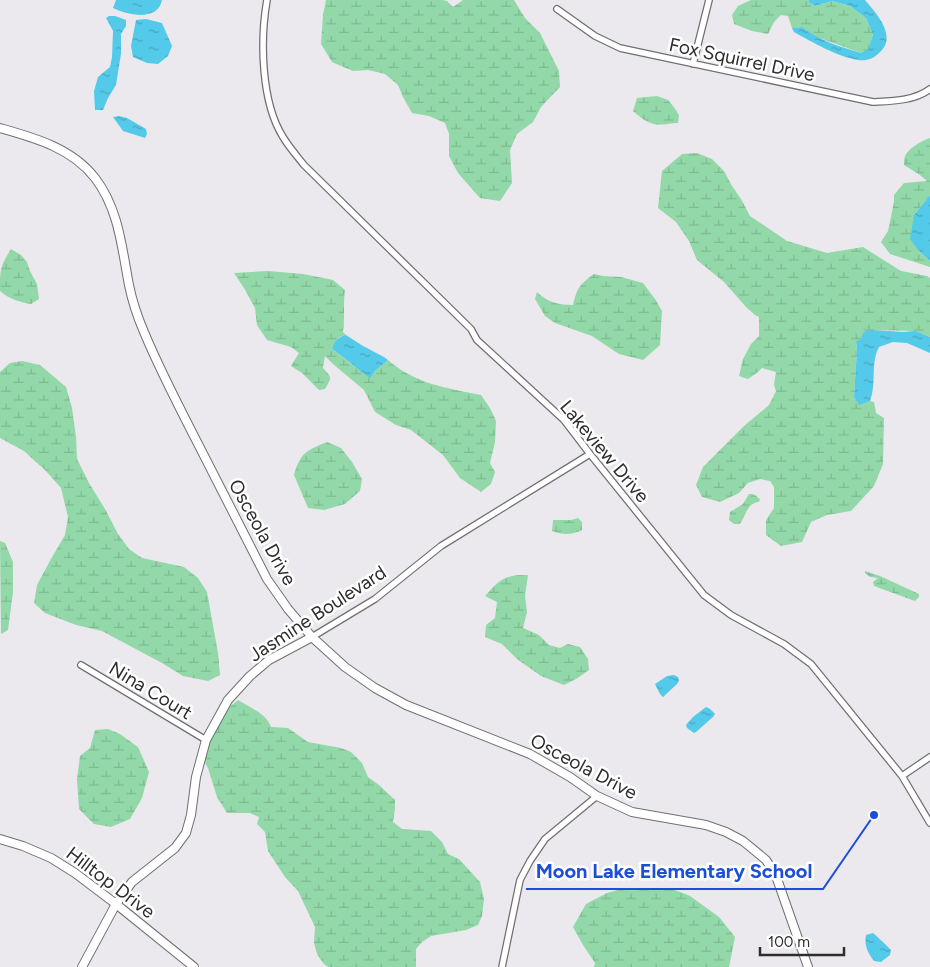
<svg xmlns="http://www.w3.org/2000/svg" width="930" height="967" font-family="Figtree,sans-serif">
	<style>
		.wetland { fill: url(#wetland-marsh) }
		.water { fill: url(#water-ripples) }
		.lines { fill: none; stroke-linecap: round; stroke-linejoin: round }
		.minor-casing { stroke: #716f73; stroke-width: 8 }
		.tertiary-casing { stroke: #716f73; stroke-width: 10 }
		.minor { stroke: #fff; stroke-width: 5.5 }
		.tertiary { stroke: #fff; stroke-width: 8 }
		.labels { text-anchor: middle; stroke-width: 5; stroke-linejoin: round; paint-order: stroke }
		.street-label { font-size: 19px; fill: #2d2d2e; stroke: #fff }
		.leader { fill: none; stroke: #1d4ed8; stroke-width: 2 }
		.callout-dot { fill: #1d4ed8; stroke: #fff; stroke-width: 2 }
		.callout-label { font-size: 20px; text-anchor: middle; font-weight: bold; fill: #1d4ed8; stroke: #fff; stroke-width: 5; stroke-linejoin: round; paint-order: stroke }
	</style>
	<defs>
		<pattern id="wetland-marsh" width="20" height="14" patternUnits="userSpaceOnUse" patternTransform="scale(1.25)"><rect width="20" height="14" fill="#92d8a8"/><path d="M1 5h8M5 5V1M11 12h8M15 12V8" fill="none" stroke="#7eba91"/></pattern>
		<pattern id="water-ripples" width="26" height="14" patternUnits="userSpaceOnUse" patternTransform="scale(1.25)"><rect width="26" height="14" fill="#54caea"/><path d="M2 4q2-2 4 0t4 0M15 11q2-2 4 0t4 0" fill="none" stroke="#46a4be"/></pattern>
	</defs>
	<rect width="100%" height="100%" fill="#ebe9ed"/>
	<path class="wetland" d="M326,0H442L447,1L453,7L463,0H514L525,18L540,33L559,71L560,87L541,107L533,122L517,134L510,150L512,183L500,201L480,198L458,173L449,156V134L445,123L429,116L412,113L403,97L398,85L385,74L368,70L353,71L332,62L321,44L323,15Z
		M751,0H809L808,2L815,6L832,1L850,6L866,18L873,35L868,50L861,53L814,36L802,27L792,28L788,16L781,15L774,22L768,34L752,31L734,24L732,15L738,6Z
		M657,96L668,100L673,106L679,115L678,123C671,123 659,126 654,124C645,122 639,116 633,111L637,98Z
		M930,138V195L914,215L918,250L930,261V267L890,254L881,242L888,231L894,202V195L904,183L927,181L920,175L904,165C904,162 904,159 905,156C909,148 921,141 930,138Z
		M697,153L712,159L724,171L732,186L741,199L750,216L787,241L827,253L863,247L901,271L927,276L930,278V337L916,331L873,330C868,332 864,334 861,339L856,341L857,349L854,397L858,402H867L870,401L874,402L876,413L884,418L883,464L874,486L851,511L827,515L811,522L802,542L781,546L766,535V520L774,508V487L770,481L760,479L748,483L739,493L720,502L702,497L696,485L703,467L744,426L769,405L776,391L774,385L776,372L762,368L758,372L748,379L739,376L743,359L751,344L759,336V317L755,315L746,307L724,282L697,260L689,241L676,222L658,208L662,171L682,154Z
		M11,249L21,255L27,262L30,271L37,284L39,299L31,304C19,302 9,299 0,291C0,269 0,267 11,249Z
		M268,271L303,274L333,280L345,290C343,304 345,318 343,332L346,335L339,337L332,349C345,358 356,369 370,377L375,371L388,360C415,384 447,388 481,395L490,408L496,421L495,442L490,463L495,472L491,484L481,492L460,478L443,455L411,430L396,425L375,412L364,390L333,364L325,356L323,368C332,378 332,377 325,389L319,390L302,373L291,366L299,353L291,347L267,340L257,325L255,308L244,288L234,273Z
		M594,274L603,276L621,277L643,283L655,299L662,311L660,345L643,360L619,354L592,336L555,323L545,316L535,299L537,292C547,302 558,305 573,305C577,288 580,284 594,274Z
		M22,361L40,365L66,387L72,408L76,437L77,459L89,483L105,509L118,534L129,549L142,558L184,567L198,578L207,592L218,653L220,675L208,681L183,676L162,663L102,631L76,625L45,613L34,603L37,585L51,559L65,535L68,517L61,488L46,471L24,451L0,438V372L10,363Z
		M327,442L341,448L352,462L362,479L360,491L345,504L324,510L308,508L294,475C300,453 307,450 327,442Z
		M749,494H752L757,496V497L760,499L759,502C747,503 746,515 740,524H734L729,520L730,512L743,504Z
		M578,518L582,522V530C572,535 563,535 552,531L553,520H571Z
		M0,541L5,543L13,562V592L8,630L1,634Z
		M865,571L880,576L919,594V597L915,601L874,586L873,582L878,578L870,577L865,573Z
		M518,575H528L525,596L527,612L523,628L539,635L549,645L560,648L568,644L580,647L588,659L589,670L576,679L564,685L541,676L517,659L502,644L485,637L486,625L495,618L497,602L485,596C496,584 501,577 518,575Z
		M238,700C249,707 267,714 271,727L288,728L308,742L341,748L351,752L362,763L368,777L379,785L395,800V809L393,822L402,829L431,831L442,842L448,854L459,859L480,882L484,899L482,916L478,925L466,930L431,936L422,942L416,949V967H328L323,963L317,954L314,943L315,927L298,891L285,877L268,851L265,832L257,824L259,817L250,813H227L217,797L208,768L204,761L209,741L227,709Z
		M108,729L120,734L138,747L149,772L142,798L130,819L111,827L94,824L79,809L77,779L80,756L90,748L95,730Z
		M625,888H670L690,896L719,917L735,937L729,967H594L595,963L583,945L573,927L586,904L607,893Z"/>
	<path class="water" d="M116,0H162C158,22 127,15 113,8Z
		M809,0H865C877,14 898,37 879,53C873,59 867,61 858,60C838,57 812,42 794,32L792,28L802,27C820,41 839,46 861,53L868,49L873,35L866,18L850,6L832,1L815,6L808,2Z
		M109,16H115L126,20V26L121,34V54L116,85L108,98L103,110H95L94,91L98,77L110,67L112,57L113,31L106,18Z
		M146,19L162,23L172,46L168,56L158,64L147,63L133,57L131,46L136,20Z
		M119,116L127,118L146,129L147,134L145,138L123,131L113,117Z
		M930,195V261L918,250L910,239L914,215Z
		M867,330L868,331L873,330L904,332L913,331H916L930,337V353L907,343L893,342L879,347C870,364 877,383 870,401L859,405L854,397L857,349L856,341L861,339L863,333Z
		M346,335L363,346L384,357L388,360L375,371L370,378C357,369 345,358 332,349C335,340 338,337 346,335Z
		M674,675L678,677L679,681L677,684L663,697L660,694L655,684L667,676Z
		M706,707C710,708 712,711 715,714L713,717L696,732L694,733L687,728L686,725L693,717Z
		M873,933C879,938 885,944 891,950L890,955L881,962L874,961C868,953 864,946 866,935Z"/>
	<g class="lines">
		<g class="minor-casing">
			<path id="minor" d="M267,0C260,40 261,102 283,137C289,147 297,156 304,165L471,329L477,340L564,420L590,454L704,595L731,615L784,644L811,664L902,776L930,823
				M557,9L595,36L620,48L873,102C892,101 914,101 930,89
				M693,64L709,0
				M312,637L375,599L441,546L590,454
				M81,665L206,740
				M902,776L930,757
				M502,967L520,880L530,861L545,839L597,796"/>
		</g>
		<g class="tertiary-casing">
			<path id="tertiary" d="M0,128C35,138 72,148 95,178C119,209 122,249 129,285C132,300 138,318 144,332C159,368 177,403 195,438C219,485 243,532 267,579L288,609L312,637L345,667L375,688L406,705L530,754L570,777L597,796L632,812L706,825L726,832L743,841L766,860L776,876L808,967
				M0,839L23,846L51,858L75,873L116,904L194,967
				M82,967L116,904L132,882L175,848L186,833L191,815L196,777L206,740L228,700L250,676L269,660L312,637"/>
		</g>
		<use href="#minor" class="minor"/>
		<use href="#tertiary" class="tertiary"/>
	</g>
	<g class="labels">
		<g class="street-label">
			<text transform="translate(742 59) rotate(12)" y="7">Fox Squirrel Drive</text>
			<text transform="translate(605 451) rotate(50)" y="7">Lakeview Drive</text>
			<text transform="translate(263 532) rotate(61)" y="7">Osceola Drive</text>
			<text transform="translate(317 613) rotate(-33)" y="7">Jasmine Boulevard</text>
			<text transform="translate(151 690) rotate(31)" y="7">Nina Court</text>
			<text transform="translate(584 766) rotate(28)" y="7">Osceola Drive</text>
			<text transform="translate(111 882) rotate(37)" y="7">Hilltop Drive</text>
		</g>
	</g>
	<path class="leader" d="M874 815L823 889H526"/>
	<circle class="callout-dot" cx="874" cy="815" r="5"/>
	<g class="callout-label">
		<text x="674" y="878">Moon Lake Elementary School</text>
	</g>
	<path d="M760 947v8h84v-8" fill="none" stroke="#2d2d2e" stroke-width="2.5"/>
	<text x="768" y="947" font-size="15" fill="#2d2d2e" stroke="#ffffff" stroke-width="4" paint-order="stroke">100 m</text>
</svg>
